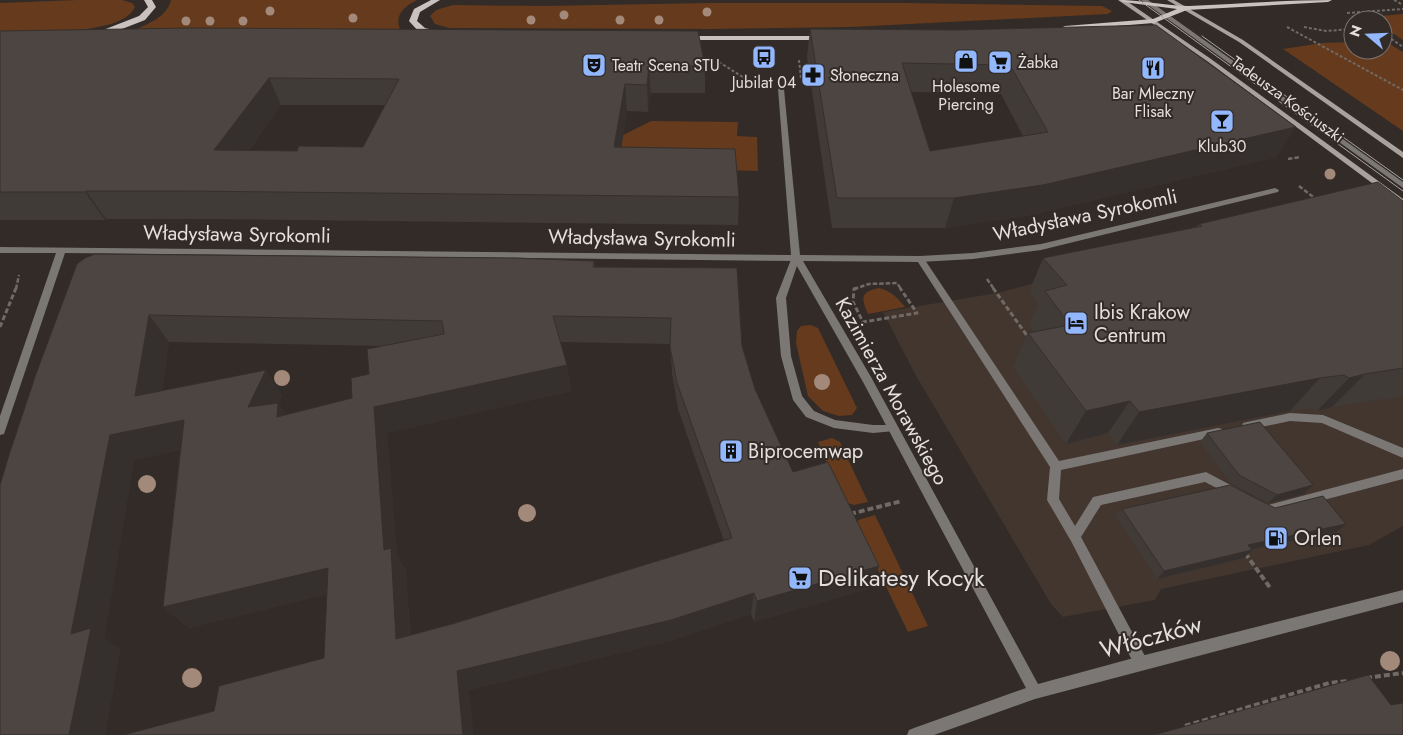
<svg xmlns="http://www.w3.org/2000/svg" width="1403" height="735" font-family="Jost,sans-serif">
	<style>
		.built { fill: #42362f }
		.green { fill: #663a1c }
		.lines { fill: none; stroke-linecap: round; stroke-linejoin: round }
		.path-far3 { stroke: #706a66; stroke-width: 2; stroke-dasharray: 3 2; stroke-linecap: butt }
		.path-far2 { stroke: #706a66; stroke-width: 2.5; stroke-dasharray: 4.5 2; stroke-linecap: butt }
		.path-far1 { stroke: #706a66; stroke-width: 3; stroke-dasharray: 5 2.5; stroke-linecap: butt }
		.path { stroke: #706a66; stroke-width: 4; stroke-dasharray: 6 3; stroke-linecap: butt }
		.lane { fill: #7b7775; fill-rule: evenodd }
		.street { fill: #7b7775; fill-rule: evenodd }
		.secondary { fill: #a7a29e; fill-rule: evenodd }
		.primary { fill: #c9c2be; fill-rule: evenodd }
		.tram { stroke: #aba6a3; stroke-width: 1 }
		.tree { fill: #a2897a }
		.wall { fill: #413b38; fill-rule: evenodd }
		.shaded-wall { fill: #35302e }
		.building { fill: #4c4541; stroke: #35302e; fill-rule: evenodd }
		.labels { text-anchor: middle; stroke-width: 4; stroke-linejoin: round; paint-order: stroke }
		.far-poi-label { font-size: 16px; fill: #e4e0dd; stroke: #322b27 }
		.far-street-label { font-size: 16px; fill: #e4e0dd; stroke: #322b27 }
		.street-label { font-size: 20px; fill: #e4e0dd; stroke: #322b27 }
		.poi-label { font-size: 20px; fill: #e4e0dd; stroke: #322b27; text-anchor: start }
		.near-poi-label { font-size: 24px; fill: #e4e0dd; stroke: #322b27; text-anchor: start }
		.near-street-label { font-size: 24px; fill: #e4e0dd; stroke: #322b27 }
	</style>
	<rect width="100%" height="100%" fill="#322b27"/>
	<path class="built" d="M1323,207L1403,240V526L1369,545L1161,589L1155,600L1063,617L1051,604L915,374L883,312L997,293Z"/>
	<path class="green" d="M77,0H122L132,3L135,7C122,37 29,31 0,31V3Z
		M171,0H417C405,6 394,15 400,29L134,30C148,24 167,17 171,0Z
		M709,3H906L1102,6L1112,11L1108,14L851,27L712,29L449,28L435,24L430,16L436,10L453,5L543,6Z
		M1403,14V40L1383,27V20H1373L1368,17Z
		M1383,40L1403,52V131L1283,49L1322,43L1353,42V50H1383Z
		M651,121L738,122L737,136L757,137L758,171L618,167L623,135Z
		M879,288C891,291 898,298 905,307L868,314C861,298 860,292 879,288Z
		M811,325L818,328L857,408L852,415L839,416L823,411L808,396L796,343L797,331L801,326Z
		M832,438L840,442L868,502L854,505L844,502L818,442Z
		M875,515L928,626L908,632L857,527L858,520Z"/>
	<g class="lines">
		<path class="path-far3" d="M1394,0L1403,5
			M1347,13L1403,9
			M1287,27L1403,90
			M1304,27L1326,31L1353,29
			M1383,33L1403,47
			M799,60L801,79
			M719,62L760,88"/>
		<path class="path-far2" d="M1288,159L1300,157
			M1299,186L1316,199
			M987,279L994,289
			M16,289L19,275
			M854,289L869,284L897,283L901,289"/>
		<path class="path-far1" d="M857,288L854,289L853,302L863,322L917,313L900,288
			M993,288L1028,337
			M0,327L16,288"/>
		<path class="path" d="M850,514L902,501
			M1245,553L1271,589
			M1366,678L1403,673
			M1185,726L1329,683L1348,681"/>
		<path class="lane" d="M1141,0H1148L1403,182V188Z
			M796,254L800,257L786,298L791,356L802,396L814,411L835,420L873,425H895L896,428L895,431L873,433L834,428L806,417L793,400L781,356L776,298L792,257Z
			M920,256L923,257L1059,461L1218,428L1222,429L1223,432L1222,435L1218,436L1061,470L1059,499L1075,526L1093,497L1206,472L1238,489L1240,492L1238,495L1234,497L1205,482L1101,505L1081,537L1146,658L1148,663L1146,668L1141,670L1136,668L1071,541L1047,500L1050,467L916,259Z
			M1290,413L1323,415L1403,448V458L1322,423L1290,421L1247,430L1243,429L1242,426L1243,423L1247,422Z
			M1403,469V479L1267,515L1258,511L1256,507L1258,503L1262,502L1268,505Z"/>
		<path class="street" d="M781,87L784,89L800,255L920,256L973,253L1041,244L1275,188L1279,190L1278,192L1041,250L973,259L920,262L803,261L871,377L1038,684L1141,656L1403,590V602L1035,699L934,735H907L909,730L914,728L1026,688L863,382L794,261L65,253L5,431L4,434L0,435V416L56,253H0V247L791,255L778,89Z"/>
		<path class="secondary" d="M1118,0H1125L1211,59L1403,199V206L1207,61Z
			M1167,0H1174L1243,40L1403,152V158L1239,42Z"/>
		<path class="primary" d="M144,0H152L156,7L145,20L104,36H98V32L139,16L148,7Z
			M431,0H440L420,12L417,21L425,28L441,32V36H438L419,32L409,21L414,9Z
			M1119,0C1142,0 1166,6 1189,6C1236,4 1284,0 1332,0L1328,2L1187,10L1154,23L1065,30L1061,28L1065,26L1153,19L1177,9L1123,2Z
			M679,36H825L829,38L825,40H679Z"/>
		<path class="tram" d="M1139,0L1403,191
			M1202,36L1403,180"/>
	</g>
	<g class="tree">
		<circle cx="270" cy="11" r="4.5"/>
		<circle cx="707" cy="12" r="4.5"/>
		<circle cx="564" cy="15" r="4.5"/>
		<circle cx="353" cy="18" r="4.5"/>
		<circle cx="531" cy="20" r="4.5"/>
		<circle cx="620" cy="20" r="4.5"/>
		<circle cx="659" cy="20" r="4.5"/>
		<circle cx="186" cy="21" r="4.5"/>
		<circle cx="210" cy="21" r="4.5"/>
		<circle cx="243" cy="21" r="4.5"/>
		<circle cx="1330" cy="174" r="5.5"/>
		<circle cx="282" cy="378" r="8"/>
		<circle cx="822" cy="382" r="8"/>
		<circle cx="147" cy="484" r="9"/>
		<circle cx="527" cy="513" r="9"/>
		<circle cx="1390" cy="661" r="10"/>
		<circle cx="192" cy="678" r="10"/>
	</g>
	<path class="wall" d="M810,29L956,30L1277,157L1031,215L945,228H832L807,57ZM911,92L1001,94L1023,136L930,151Z
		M0,31L705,66V93H651L648,112L627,111L621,147L739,197L738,225L201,219H106L105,220H0ZM281,105H385L363,147L297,151L249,150Z
		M1403,201V396L1332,407L1317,411L1312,408L1290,411L1117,445L1108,433L1066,444L1013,367L1028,333L1034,332L1029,325L1039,304L1029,292L1043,258L1196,227L1199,224Z
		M594,261L595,267L742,346L755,389L793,472L871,588L754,622L751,614L673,640L469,690L214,711L324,658L327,594L189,628L163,607L180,450L134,460L104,638L120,649L105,735H0L77,264ZM169,342L384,346L369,374L352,398L286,415L279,404L282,396L266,370L162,391ZM560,342L670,344L672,373L678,409L724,541L452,624L410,635L406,570L397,556L387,433L572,391Z
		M1207,433L1313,485L1304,494L1268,503L1231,483L1200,442Z
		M1275,508L1346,524L1336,532L1252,550L1244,558L1157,579L1116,517L1122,509Z"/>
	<path class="shaded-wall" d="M649,66L651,93L648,112L647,85Z
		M269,78L281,105L229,177L214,150Z
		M625,84L627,111L617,175L614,147Z
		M1296,127L1277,157L1031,215L945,228L954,198Z
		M86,191L106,219L105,220L85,192Z
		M149,315L169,342L158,422L135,396Z
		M567,365L572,391L387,433L397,556L406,570L411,659L396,639L384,550L374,407Z
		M266,370L282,396L279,404L295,428L248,407Z
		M1365,374L1332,407L1317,411L1349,378Z
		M1320,378L1290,411L1117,445L1139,412Z
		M1130,401L1108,433L1066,444L1086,411Z
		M184,420L204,445L134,460L104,638L120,649L105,735H69L71,634L110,435Z
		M1313,485L1304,494L1268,503L1277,495Z
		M1346,524L1336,532L1239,552L1248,545Z
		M1252,550L1244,558L1157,579L1164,571Z
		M879,566L871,588L754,622L757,601Z
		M328,568L345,590L189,628L163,607Z
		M754,593L751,614L673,640L469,690L474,735H463L457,671Z"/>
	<path class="building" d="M1156,25L1296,127L1043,185L954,198H837L810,29L956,30ZM902,63L1010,65L1048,132L930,151Z
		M190,28L698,31L705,66H649L647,85L625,84L614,147L735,149L739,197L184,191H86L85,192H0V31ZM269,78L399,79L363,147L299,146L297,151L214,150Z
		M1378,182L1403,201V368L1365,374L1349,378L1344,375L1320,378L1139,412L1130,401L1086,411L1028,333L1070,325L1045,291L1067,285L1043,258L1202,226L1199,224Z
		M95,254L515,258L594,261L593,267L737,268L742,346L755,389L793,472L828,462L879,566L757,601L754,593L671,620L457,671L463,735H123L214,711L219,686L324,658L328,568L163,607L184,420L110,435L71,634L91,628L69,735H0V485L9,455L36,374L77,264L85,258ZM149,315L442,321L444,334L367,349L369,374L351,378L352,398L277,417L278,403L248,407L266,370L135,396ZM553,316L671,318L670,347L677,383L732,538L452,624L396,639L391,548L384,550L374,407L567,365Z
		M1260,422L1313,485L1277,495L1239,475L1207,433Z
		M1230,485L1275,508L1323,496L1346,524L1248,545L1252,550L1164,571L1122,509Z
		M1368,675L1391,705L1403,703V735H1154Z"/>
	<defs>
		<g id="bus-square" transform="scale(1.25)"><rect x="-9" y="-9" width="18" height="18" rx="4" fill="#93b7fd" stroke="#322b27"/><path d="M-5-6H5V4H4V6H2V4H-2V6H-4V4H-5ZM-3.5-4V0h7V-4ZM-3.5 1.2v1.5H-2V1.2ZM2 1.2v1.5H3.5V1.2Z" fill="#111"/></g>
		<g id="shop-square" transform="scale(1.25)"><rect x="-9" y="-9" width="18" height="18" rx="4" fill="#93b7fd" stroke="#322b27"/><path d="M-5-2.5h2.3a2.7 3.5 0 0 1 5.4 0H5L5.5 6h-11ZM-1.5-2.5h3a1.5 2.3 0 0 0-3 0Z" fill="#111"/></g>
		<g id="supermarket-square" transform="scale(1.25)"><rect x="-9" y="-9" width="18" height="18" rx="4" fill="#93b7fd" stroke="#322b27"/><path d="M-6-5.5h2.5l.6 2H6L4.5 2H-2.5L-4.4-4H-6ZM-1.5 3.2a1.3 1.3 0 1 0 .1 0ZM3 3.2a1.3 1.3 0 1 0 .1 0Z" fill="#111"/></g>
		<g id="theatre-square" transform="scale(1.25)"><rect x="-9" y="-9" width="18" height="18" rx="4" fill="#93b7fd" stroke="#322b27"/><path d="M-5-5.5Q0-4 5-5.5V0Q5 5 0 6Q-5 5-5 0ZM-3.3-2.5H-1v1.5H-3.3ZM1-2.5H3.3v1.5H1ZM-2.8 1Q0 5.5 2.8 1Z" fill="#111"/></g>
		<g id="restaurant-square" transform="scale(1.25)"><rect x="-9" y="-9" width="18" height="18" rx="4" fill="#93b7fd" stroke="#322b27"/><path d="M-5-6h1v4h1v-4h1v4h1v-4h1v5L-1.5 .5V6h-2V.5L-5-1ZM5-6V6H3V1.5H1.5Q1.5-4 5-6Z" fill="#111"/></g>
		<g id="pharmacy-square" transform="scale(1.25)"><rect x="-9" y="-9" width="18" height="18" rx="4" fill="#93b7fd" stroke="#322b27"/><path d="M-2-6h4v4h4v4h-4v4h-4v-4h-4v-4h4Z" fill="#111"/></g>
		<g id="bar-square" transform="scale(1.25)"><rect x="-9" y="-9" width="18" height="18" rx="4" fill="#93b7fd" stroke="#322b27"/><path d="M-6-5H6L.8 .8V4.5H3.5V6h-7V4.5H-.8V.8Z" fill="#111"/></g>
		<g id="hotel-square" transform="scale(1.25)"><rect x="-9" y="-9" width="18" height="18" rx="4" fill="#93b7fd" stroke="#322b27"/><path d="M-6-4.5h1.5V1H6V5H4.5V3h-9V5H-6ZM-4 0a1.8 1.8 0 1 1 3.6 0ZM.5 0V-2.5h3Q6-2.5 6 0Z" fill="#111"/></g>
		<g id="building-square" transform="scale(1.25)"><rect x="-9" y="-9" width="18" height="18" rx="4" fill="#93b7fd" stroke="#322b27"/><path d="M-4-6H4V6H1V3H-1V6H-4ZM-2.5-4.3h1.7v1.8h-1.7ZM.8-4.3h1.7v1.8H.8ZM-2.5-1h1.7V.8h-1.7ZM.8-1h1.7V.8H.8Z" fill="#111"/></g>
		<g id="fuel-square" transform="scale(1.25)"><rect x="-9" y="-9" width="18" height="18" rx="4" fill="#93b7fd" stroke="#322b27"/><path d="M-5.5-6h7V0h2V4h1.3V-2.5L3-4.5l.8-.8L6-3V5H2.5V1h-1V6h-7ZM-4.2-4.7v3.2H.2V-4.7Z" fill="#111"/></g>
	</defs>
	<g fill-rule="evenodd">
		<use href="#bus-square" x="764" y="57"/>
		<use href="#shop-square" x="966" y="61"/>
		<use href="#supermarket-square" x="1000" y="62"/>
		<use href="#theatre-square" x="594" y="65"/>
		<use href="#restaurant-square" x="1153" y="68"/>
		<use href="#pharmacy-square" x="813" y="75"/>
		<use href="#bar-square" x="1222" y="121"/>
		<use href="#hotel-square" x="1076" y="323"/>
		<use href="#building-square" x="731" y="451"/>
		<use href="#fuel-square" x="1276" y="538"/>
		<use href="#supermarket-square" x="800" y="578"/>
	</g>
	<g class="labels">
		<g class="far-poi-label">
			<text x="1018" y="68" text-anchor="start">Żabka</text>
			<text x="612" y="71" text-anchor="start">Teatr Scena STU</text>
			<text x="830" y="81" text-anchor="start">Słoneczna</text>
			<text x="764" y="88">Jubilat 04</text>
			<text x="966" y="92">Holesome<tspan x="966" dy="18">Piercing</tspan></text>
			<text x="1153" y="99">Bar Mleczny<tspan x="1153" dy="18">Flisak</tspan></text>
			<text x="1222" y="152">Klub30</text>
		</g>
		<g class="far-street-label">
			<text transform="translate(1288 99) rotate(36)" y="6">Tadeusza Kościuszki</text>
		</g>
		<g class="street-label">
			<text transform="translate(1085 215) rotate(-12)" y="7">Władysława Syrokomli</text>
			<text transform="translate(237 234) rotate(1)" y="7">Władysława Syrokomli</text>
			<text transform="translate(642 238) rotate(1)" y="7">Władysława Syrokomli</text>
			<text transform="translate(892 391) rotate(61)" y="7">Kazimierza Morawskiego</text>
		</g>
		<g class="poi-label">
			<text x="1094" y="319">Ibis Krakow<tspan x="1094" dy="23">Centrum</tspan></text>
			<text x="748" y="458">Biprocemwap</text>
			<text x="1294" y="545">Orlen</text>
		</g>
		<g class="near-poi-label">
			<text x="818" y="586">Delikatesy Kocyk</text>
		</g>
		<g class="near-street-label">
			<text transform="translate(1151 637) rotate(-15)" y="8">Włóczków</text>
		</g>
	</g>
	<g transform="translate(1368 35) rotate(289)"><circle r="24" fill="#322b27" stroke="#797370"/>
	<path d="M0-4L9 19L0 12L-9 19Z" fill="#93b7fd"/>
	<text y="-8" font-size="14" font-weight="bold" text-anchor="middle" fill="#e4e0dd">N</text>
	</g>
</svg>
